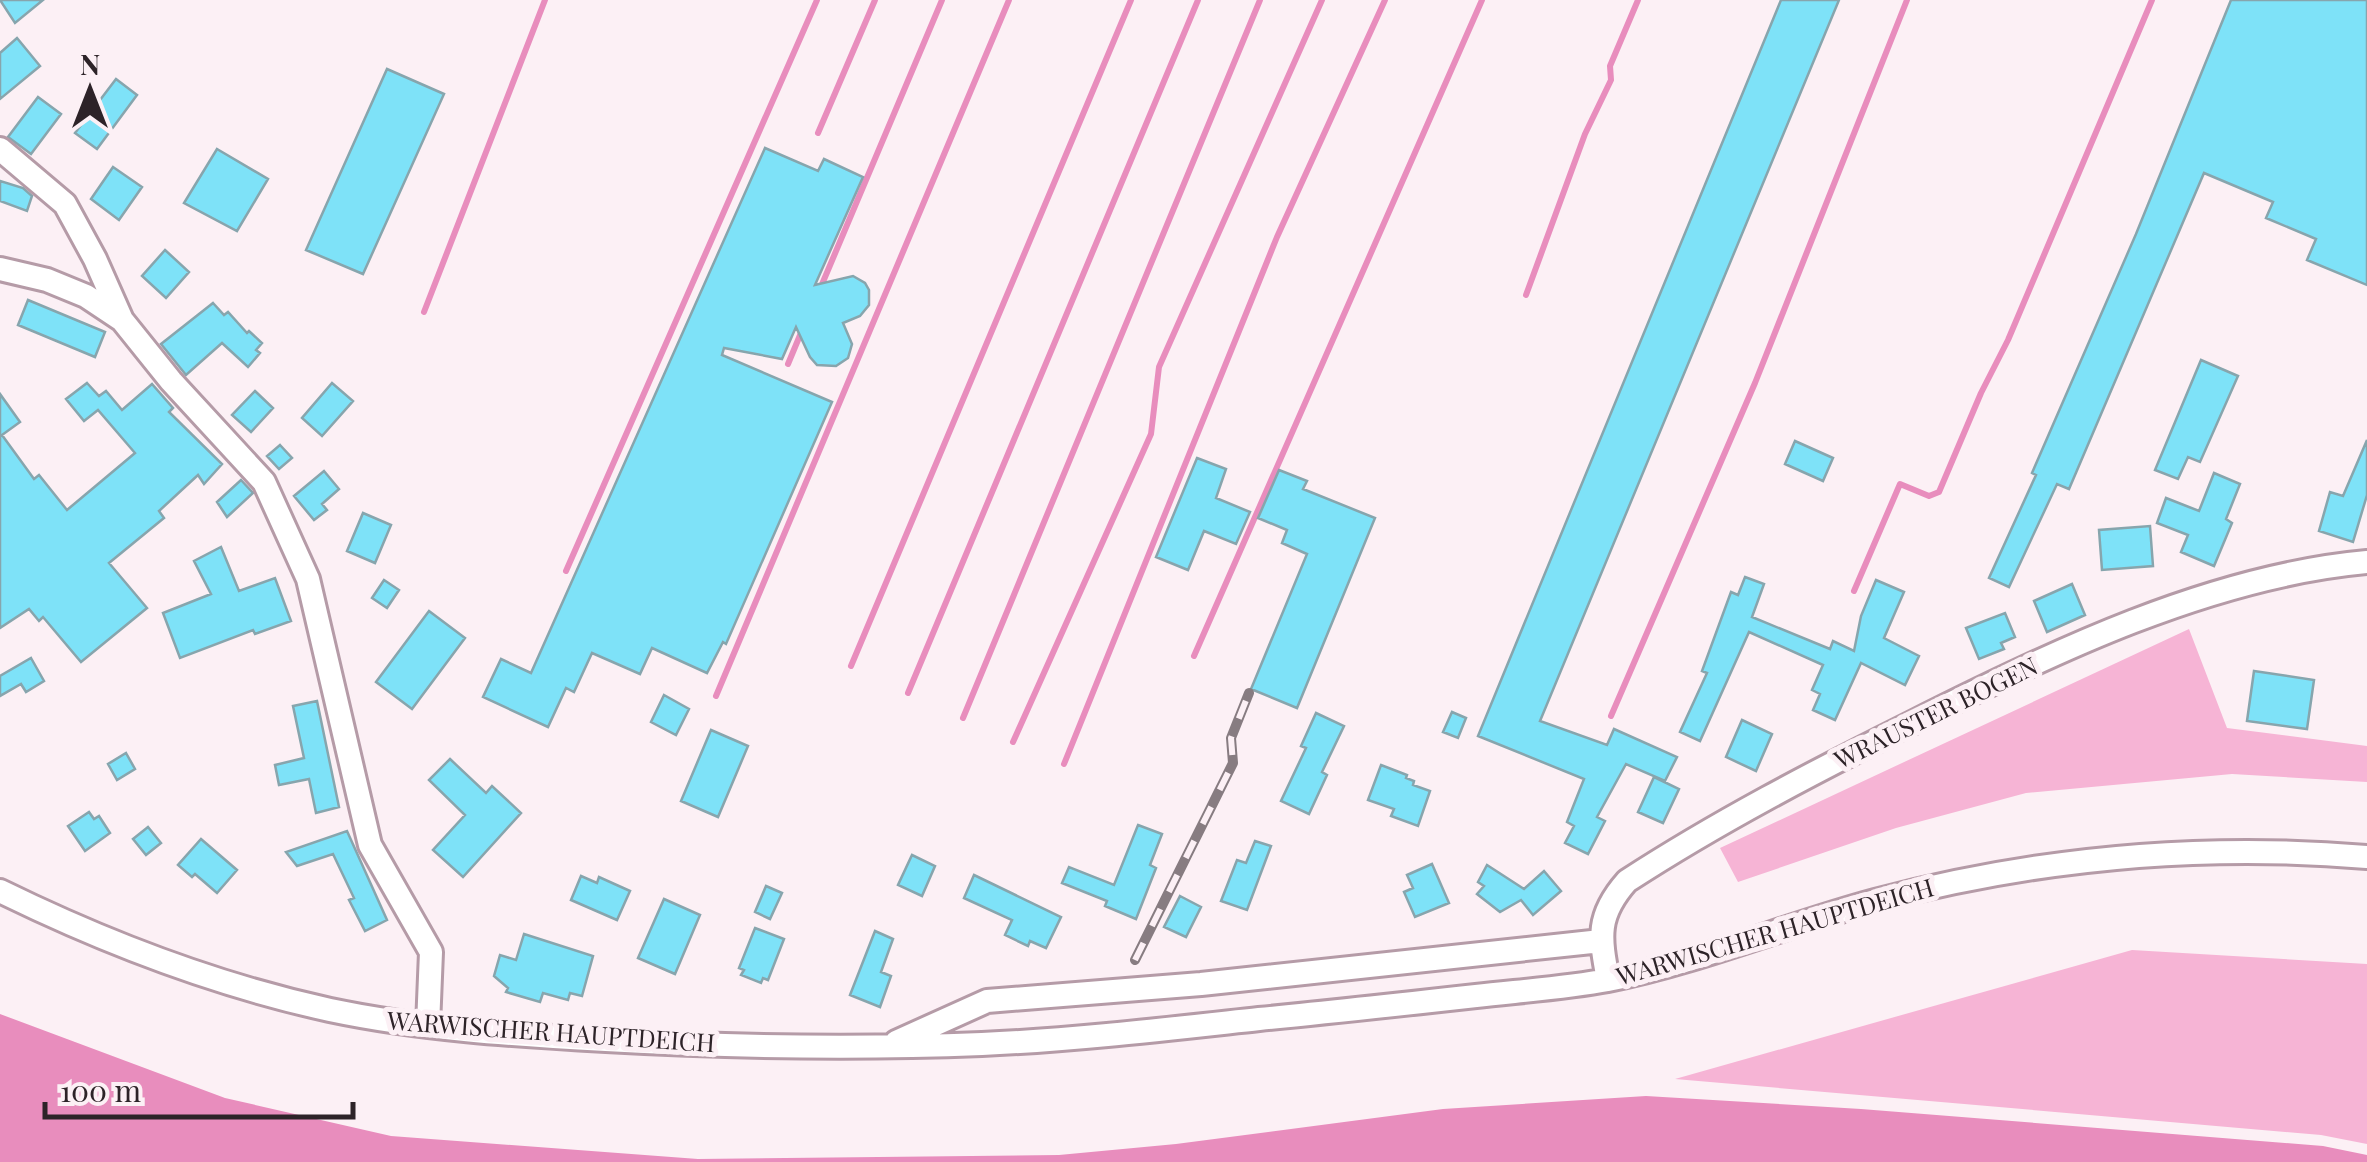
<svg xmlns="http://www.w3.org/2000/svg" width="2367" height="1162" font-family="'Playfair Display',serif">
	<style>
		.green { fill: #f6b4d5 }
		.water { fill: #e88dbd }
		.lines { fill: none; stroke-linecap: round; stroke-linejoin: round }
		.stream { stroke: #e88dbd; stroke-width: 6 }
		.building { fill: #7ee2f8; stroke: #87a5ad; stroke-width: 2.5 }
		.minor-casing { stroke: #b59ba7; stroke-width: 28 }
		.minor { stroke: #fff; stroke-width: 22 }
		.rail-casing { stroke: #877c81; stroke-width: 10 }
		.rail { stroke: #fcf0f5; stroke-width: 6; stroke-dasharray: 19; stroke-linecap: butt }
		.labels { text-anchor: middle; stroke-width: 10; stroke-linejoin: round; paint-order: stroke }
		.street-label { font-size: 25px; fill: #2d2328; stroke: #fcf0f5 }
	</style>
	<rect width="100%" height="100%" fill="#fcf0f5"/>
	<path class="green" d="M2189,629L2227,728L2367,746V782L2232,774L2026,793L1896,828L1738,882L1720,848Z
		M2132,950L2367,964V1144L2321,1135L1675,1079Z"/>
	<path class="water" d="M0,1014L225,1098L391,1136L698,1159L1059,1155L1176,1144L1443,1109L1646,1096L1861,1109L2323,1146L2367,1155V1162H0Z"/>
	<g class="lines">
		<path class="stream" d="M818,133L875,0
			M820,289L942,0
			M1526,295L1585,134L1611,80L1610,66L1638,0
			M424,312L545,0
			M788,364L803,328
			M566,571L817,0
			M1854,591L1900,484L1929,496L1939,492L1981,393L2008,340L2152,0
			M1194,656L1482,0
			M851,666L1131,0
			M908,693L1198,0
			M716,696L1009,0
			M1611,716L1755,383L1907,0
			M963,718L1260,0
			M1013,742L1151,434L1159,367L1322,0
			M1064,764L1277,237L1385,0"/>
	</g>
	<path class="building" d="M0,0H43L15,23Z
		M1781,0H1839L1540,721L1607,745L1614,729L1677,757L1665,781L1626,764L1597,817L1605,821L1588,854L1565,843L1574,826L1567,822L1584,779L1478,736Z
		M2231,0H2367V285L2307,260L2316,239L2266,218L2273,202L2204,173L2069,489L2057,484L2009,587L1989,578L2036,475L2032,473L2136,234Z
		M17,38L40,66L0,99V53Z
		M387,69L444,94L363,274L306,250Z
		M116,79L137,95L97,149L75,133Z
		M38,97L61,114L31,154L8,137Z
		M765,148L818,171L824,159L863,177L815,285L853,276L865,283L869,290V305L860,316L843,323L852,344L848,358L836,366L817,365L810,357L796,327L782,359L724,348L722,355L832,402L726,644L723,642L707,673L652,648L640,674L592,653L574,692L566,688L548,727L483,697L501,659L531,673Z
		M217,149L268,179L237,231L184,203Z
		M113,167L142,187L119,220L91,199Z
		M0,181L23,188L32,196L27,211L0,201Z
		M165,250L189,272L166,298L142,276Z
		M28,300L105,332L95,357L18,325Z
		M213,303L224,315L228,312L247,333L249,331L262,343L256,350L260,353L248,367L222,343L186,375L161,344Z
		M2201,360L2238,376L2200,462L2188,457L2178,479L2155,470Z
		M87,383L99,396L106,391L122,410L152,384L173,408L169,412L222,464L204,484L198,475L159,511L164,518L109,563L147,608L81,662L43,617L39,621L29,609L0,628V394L20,422L2,435L34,479L39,475L67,510L135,453L98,410L84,421L66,399Z
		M332,383L353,401L322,436L302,418Z
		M255,391L273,408L251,432L232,415Z
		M2367,440V495L2353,542L2319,531L2330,492L2343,496Z
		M1795,441L1833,458L1823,481L1785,464Z
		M280,445L292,458L279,469L267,456Z
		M1197,458L1226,469L1216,498L1250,512L1236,544L1204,531L1188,570L1156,557Z
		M1279,470L1307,481L1303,489L1375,518L1297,708L1251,689L1307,554L1282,543L1287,530L1258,518Z
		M324,471L339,489L322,504L327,510L314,520L294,496Z
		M2214,473L2240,484L2226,519L2232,523L2214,566L2181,552L2188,535L2157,523L2166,498L2199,511Z
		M241,480L253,493L227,517L217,502Z
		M363,513L391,525L375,563L347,551Z
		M2150,526L2153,566L2102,570L2099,530Z
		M221,547L239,591L275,578L291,621L255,634L253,630L180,658L163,613L211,594L194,561Z
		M1745,577L1764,584L1752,617L1830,649L1833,641L1854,651L1861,616L1876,580L1904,592L1884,638L1919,656L1905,685L1861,663L1835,720L1813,710L1820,694L1812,690L1823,665L1749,632L1700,741L1680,732L1707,673L1702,671L1731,592L1738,595Z
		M384,580L399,590L387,608L372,598Z
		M2072,584L2085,615L2047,632L2034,601Z
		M429,611L465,638L412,709L376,682Z
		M2005,613L2015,637L2001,643L2004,649L1979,659L1966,628Z
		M31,658L44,681L26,692L21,684L0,696V676Z
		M2254,671L2314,680L2307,729L2247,721Z
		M664,695L689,709L676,735L651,722Z
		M317,701L339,807L316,813L309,779L279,785L275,765L304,758L293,706Z
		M1452,712L1466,718L1458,738L1443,732Z
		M1316,713L1344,726L1322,772L1327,775L1309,814L1281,801L1306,748L1301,746Z
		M1742,720L1772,734L1756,771L1726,757Z
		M711,730L748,746L718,817L681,801Z
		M126,753L135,769L117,780L108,764Z
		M450,759L486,793L492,786L521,813L463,877L433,850L465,815L429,780Z
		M1381,765L1407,775L1406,778L1414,781L1413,785L1430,791L1418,826L1391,816L1394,809L1368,800Z
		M1654,777L1679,789L1663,823L1638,812Z
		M89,812L94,819L99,816L110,833L85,851L68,826Z
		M1138,825L1162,834L1150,865L1156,868L1136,919L1105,906L1107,901L1062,883L1069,867L1114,885Z
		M148,827L161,843L146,855L133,839Z
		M347,831L387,920L365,931L349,900L354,898L333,854L297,866L286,852Z
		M201,839L237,870L217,893L195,874L192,877L178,865Z
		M1255,841L1271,846L1247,910L1221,901L1237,860L1246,863Z
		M912,855L935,866L922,896L898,885Z
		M1432,864L1449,903L1415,917L1404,892L1413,888L1407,875Z
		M1487,865L1524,889L1544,871L1561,891L1533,915L1521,900L1500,912L1477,894L1484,886L1478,882Z
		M974,875L1061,917L1046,948L1030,941L1028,946L1005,935L1012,920L964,898Z
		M581,876L597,883L599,877L630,891L617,920L571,900Z
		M766,886L782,893L770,919L755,912Z
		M1180,896L1201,907L1186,937L1164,927Z
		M664,899L700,915L675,974L638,958Z
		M755,928L784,939L768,980L763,978L761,983L741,975L744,970L739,968Z
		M875,931L893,939L881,972L891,976L880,1007L850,995Z
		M524,934L593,956L582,996L570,993L568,1000L543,993L540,1002L506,992L508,988L494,976L500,955L516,960Z"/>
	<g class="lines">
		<g class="minor-casing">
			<path id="minor" d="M0,149L65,204L95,259L122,320
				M0,269L47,280L86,296L122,320L171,381L264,482L308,579L370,845L431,952L428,1026
				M0,891C104,942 216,985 330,1010C420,1029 514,1035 606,1040C731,1047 857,1049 982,1044C1074,1040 1167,1029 1259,1019C1332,1012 1404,1004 1476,996C1520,991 1565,988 1608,980C1699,962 1786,925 1875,901C2037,858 2200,843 2367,857
				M1608,980C1600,937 1596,916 1627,881C1718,822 1814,772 1912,723C2050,653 2211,576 2367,562
				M896,1042L987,1001L1201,984L1601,941"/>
		</g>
		<use href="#minor" class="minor"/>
		<g class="rail-casing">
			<path id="rail" d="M1135,960L1233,763L1231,738L1249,693"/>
		</g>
		<use href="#rail" class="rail"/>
	</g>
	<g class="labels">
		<g class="street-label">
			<text transform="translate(1936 713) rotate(-26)" y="9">WRAUSTER BOGEN</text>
			<text transform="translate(1775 932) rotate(-16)" y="9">WARWISCHER HAUPTDEICH</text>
			<text transform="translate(551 1032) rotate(4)" y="9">WARWISCHER HAUPTDEICH</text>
		</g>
	</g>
	<g transform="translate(90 90)" stroke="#fcf0f5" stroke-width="8" paint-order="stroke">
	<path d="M0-8L18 38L0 25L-18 38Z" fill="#2d2328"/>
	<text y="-15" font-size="28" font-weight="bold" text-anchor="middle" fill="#2d2328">N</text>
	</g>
	<path d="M45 1102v15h308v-15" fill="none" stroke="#2d2328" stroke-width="5"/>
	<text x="60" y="1102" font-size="30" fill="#2d2328" stroke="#fcf0f5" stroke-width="8" paint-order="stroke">100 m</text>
</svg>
